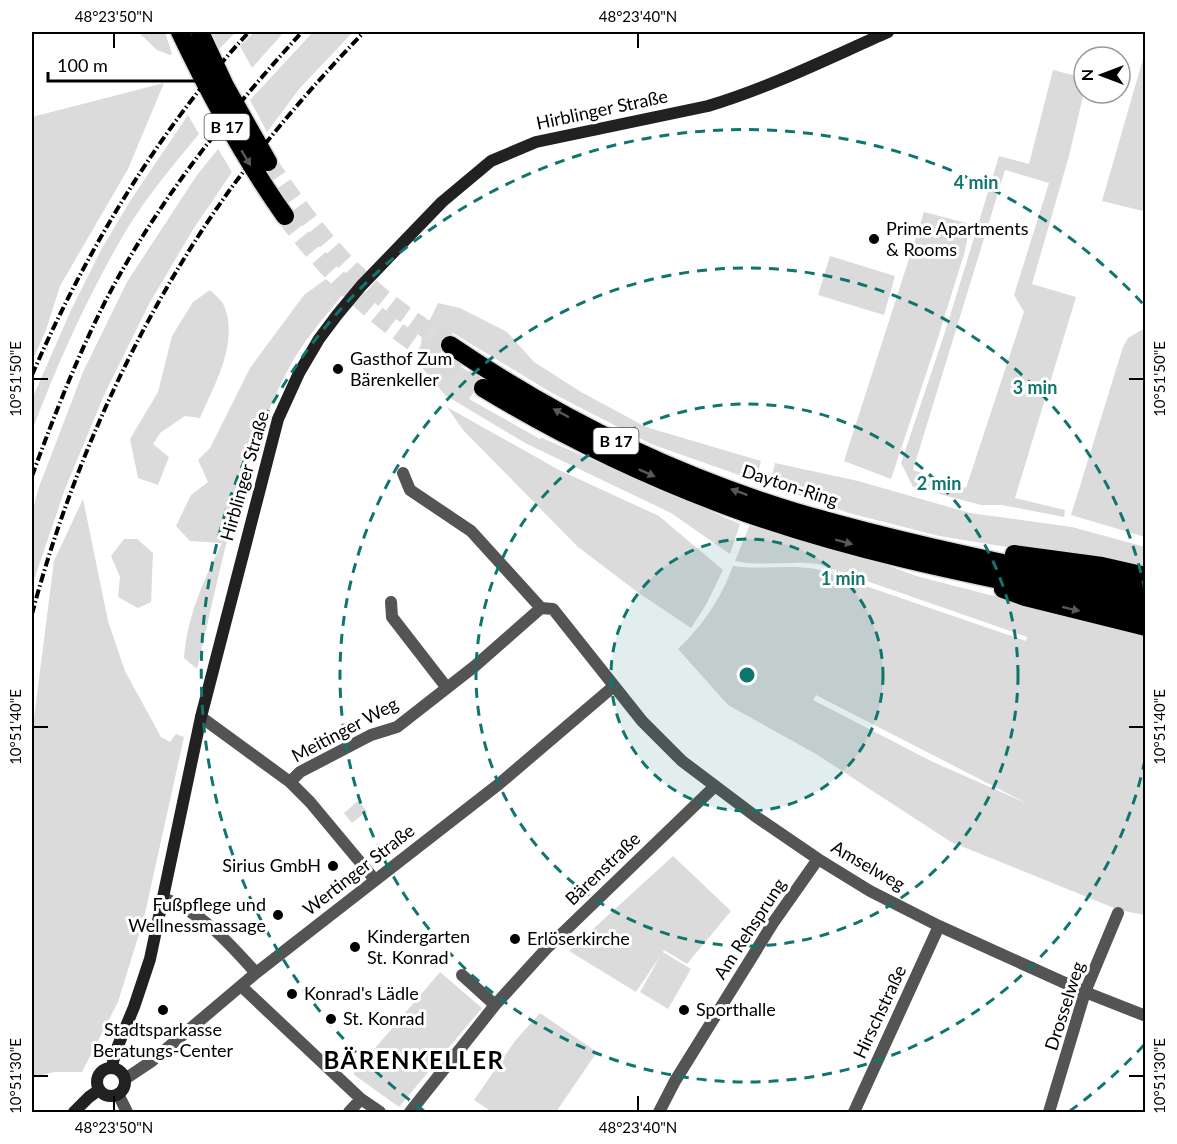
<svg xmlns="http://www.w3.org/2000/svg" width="1177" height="1144" font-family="Lato,sans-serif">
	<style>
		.green { fill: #dbdbdb; fill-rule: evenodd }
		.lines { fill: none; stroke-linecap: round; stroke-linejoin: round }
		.highway-tunnel { stroke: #d9d9d9; stroke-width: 18; stroke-dasharray: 18 9; stroke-linecap: butt }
		.highway-casing { stroke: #dbdbdb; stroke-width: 21 }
		.street { stroke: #545454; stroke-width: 12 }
		.secondary { stroke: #212121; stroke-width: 12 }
		.highway { stroke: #000; stroke-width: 18 }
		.rail { stroke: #000; stroke-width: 4; stroke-dasharray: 9 3 1.5 3; stroke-linecap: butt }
		.oneway { fill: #595959 }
		.ticks { fill: none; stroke: #000; stroke-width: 2 }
		.ring { fill: none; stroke: #0f766e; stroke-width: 3; stroke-dasharray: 10 8 }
		.poi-dot { fill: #000; stroke: #fff; stroke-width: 2 }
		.labels { text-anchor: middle; stroke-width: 6; stroke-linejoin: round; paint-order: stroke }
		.shield { fill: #fff; stroke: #4c4c4c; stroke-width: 1.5 }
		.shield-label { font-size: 16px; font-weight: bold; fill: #000 }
		.street-label { font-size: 18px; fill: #000; stroke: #fff }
		.poi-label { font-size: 18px; fill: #000; stroke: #fff; text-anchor: start }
		.district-label { font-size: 24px; font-weight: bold; letter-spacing: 1.5px; fill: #000; stroke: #fff }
		.centre { fill: #0f766e; stroke: #fff; stroke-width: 3 }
		.ring-label { font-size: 18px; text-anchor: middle; font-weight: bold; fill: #0f766e; stroke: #fff; stroke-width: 6; stroke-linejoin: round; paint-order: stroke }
		.neatline { fill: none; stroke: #000; stroke-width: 2 }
		.ticks-label { font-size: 15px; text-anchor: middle; fill: #000 }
	</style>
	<rect width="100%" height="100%" fill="#fff"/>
	<path class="green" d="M138,32H165L172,54L170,55L157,50Z
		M210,32H236L218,50Z
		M254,32H284L252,68L240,46Z
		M313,32H353L300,88L267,132L250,100Z
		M1145,52L1146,204L1143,211L1102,201Z
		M1053,70L1084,78V92L1069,156L1032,284L1076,297L1015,498L1065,510L1064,517L1002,505H981L913,487L901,463L946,329L999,156L1029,164ZM1005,170L1049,183L1014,295L1024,312L966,488L913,470Z
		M164,83L128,169L60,286L46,330L32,362V117Z
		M188,115L199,134C174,164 148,195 127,229C89,293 58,362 32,431V399L71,310L101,250L130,201Z
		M218,149L232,172L194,228L149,304L105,393L65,489L32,586V512L39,487L83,372L127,282L197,175Z
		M924,212L970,224L965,251L936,344L891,479L844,461Z
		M830,256L895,276L884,315L818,295Z
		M326,279L343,294C324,318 303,341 289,368C240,461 221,568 197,669L184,658C187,616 204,580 222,543L190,541L176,526L191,495L208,482L198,460L210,448L250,368L304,295Z
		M210,290C215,295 223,301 225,308C238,345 214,385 200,418L185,416L160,433L153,444L169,457L158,485L138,478L130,439L158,392L172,336L193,302Z
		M438,303L460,308L507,332L534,362L581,392L646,427L761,461L756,481L651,444L552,393L453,333L440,354L482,380L469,399L540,439L542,438L740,524L730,554L671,513L525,443L445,395L418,363L422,336Z
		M1145,328V537L1071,515L1123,347L1128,338Z
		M447,407L559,470L659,516L723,570L707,603L691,628L636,591L578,547L463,430Z
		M775,463L858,481L970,513L1072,527L1145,547V569L939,536L849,513L770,485Z
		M83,499L108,621L125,671L161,737L170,742L176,734L184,737L144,918L118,1002L82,1072H54L38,1076H32V734L54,561Z
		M750,524L868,558L916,576L1145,635V915L1119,910L951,842L816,754L728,705L678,649C704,624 720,600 733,566C761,570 788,564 816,569L1026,641L1027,637L818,564C791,560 762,567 735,561ZM816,695L1028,804L933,762L813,700Z
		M124,539H137L153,553L151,602L138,608L118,597L120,577L111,556Z
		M358,801L367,811L352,823L344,813Z
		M673,856L731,911L687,964L664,950L663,952L691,969L668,1009L640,992L661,955L636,992L569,951Z
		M440,972L482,1008L399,1107L353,1074Z
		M540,1013L597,1052L556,1112H492L474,1100L515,1041Z"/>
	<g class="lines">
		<path class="highway-tunnel" d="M268,162C301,211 336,259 382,297C403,314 427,330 450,345
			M285,216C310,249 338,281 369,308C404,339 445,363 483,388"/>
		<g class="highway-casing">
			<path id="highway" d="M180,32C211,97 243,157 285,216
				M200,32L225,86L268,162
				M450,345C556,417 673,475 796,512C911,546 1029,568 1146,594
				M483,388C562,436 645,476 732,508C865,557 1007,581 1146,610
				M1014,554L1102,566L1146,576
				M1003,589L1025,597L1146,627"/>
		</g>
		<path class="street" d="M403,473L410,490L471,531L541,608
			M391,602L392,617L447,688
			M201,717L290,782L310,802L375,880
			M290,782L300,772L371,735L397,727L475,666L541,608L553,609L642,721L682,761L755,816L818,859L870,891L939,926L1085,992L1146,1016
			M163,898C202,912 229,943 256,973
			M462,975L495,1005
			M241,986L361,1099L380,1112
			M125,1079L152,1061L256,973L499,784L614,686
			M118,1094L127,1112
			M349,1112L361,1099
			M410,1112L495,1005L546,949L714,787
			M659,1112L675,1081L773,923L818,859
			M854,1112L939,926
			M1049,1112L1085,992L1118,913"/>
		<path class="secondary" d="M112,1067L115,1053L134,1007L150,959L201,717L278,419L299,373L319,339L337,315L361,286L442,202L491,161L536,142L708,106C771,87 829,58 888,32
			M97 1082a14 14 0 1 1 28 0a14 14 0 1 1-28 0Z
			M74,1112L89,1097L99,1090"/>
		<use href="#highway" class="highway"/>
		<path class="rail" d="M32,375C85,253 158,130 249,32
			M32,476C54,416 77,357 106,300C157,202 228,113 302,32
			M32,614C71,467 140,315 229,191C270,135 316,82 364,32"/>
	</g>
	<defs><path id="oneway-solid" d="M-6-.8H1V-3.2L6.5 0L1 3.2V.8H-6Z" transform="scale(1.5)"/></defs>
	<g class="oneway">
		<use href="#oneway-solid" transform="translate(246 158) rotate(59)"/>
		<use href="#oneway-solid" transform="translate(561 413) rotate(-152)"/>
		<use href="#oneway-solid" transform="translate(647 473) rotate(24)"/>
		<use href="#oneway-solid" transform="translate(739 492) rotate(-160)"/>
		<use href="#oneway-solid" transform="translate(844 542) rotate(15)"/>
		<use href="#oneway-solid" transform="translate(1071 609) rotate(14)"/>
	</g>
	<path class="ticks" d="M114,33V48M638,33V48M33,379H48M1129,379H1144M33,727H48M1129,727H1144M33,1076H48M1129,1076H1144M114,1096V1111M638,1096V1111"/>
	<circle cx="747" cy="675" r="136" fill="#0f766e" fill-opacity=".12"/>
	<g class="ring">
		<circle cx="747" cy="675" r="136"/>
		<circle cx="747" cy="675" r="271"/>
		<path d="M1145 760A407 407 0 1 1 1145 590"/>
		<path d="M1144 1045A543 543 0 0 1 1070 1111M424 1111A543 543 0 1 1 1144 305"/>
	</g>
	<g class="poi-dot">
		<circle cx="874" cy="239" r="6"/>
		<circle cx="338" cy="369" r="6"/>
		<circle cx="333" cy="866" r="6"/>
		<circle cx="278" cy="915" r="6"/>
		<circle cx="515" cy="939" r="6"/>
		<circle cx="355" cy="947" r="6"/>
		<circle cx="292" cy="994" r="6"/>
		<circle cx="163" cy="1010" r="6"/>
		<circle cx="684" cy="1010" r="6"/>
		<circle cx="331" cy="1019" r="6"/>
	</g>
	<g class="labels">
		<g class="shield">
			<rect x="204.5" y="114" width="45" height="26" rx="4.5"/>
			<rect x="593.5" y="428" width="45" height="26" rx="4.5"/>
		</g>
		<g class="shield-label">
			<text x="227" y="133">B 17</text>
			<text x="616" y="447">B 17</text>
		</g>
		<g class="street-label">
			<text transform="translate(602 110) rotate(-12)" y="6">Hirblinger Straße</text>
			<text transform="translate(245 476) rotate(-74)" y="6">Hirblinger Straße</text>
			<text transform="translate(790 486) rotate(18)" y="6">Dayton-Ring</text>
			<text transform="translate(345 730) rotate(-28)" y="6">Meitinger Weg</text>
			<text transform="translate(868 866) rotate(30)" y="6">Amselweg</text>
			<text transform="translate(603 869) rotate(-44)" y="6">Bärenstraße</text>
			<text transform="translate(359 870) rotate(-38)" y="6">Wertinger Straße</text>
			<text transform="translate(750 929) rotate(-57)" y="6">Am Rehsprung</text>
			<text transform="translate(1065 1006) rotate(-72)" y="6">Drosselweg</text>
			<text transform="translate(880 1012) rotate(-65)" y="6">Hirschstraße</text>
		</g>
		<g class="poi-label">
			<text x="886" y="235">Prime Apartments<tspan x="886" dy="21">&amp; Rooms</tspan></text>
			<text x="350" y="365">Gasthof Zum<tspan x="350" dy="21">Bärenkeller</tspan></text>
			<text x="321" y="872" text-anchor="end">Sirius GmbH</text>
			<text x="266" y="911" text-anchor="end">Fußpflege und<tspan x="266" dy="21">Wellnessmassage</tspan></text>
			<text x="367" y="943">Kindergarten<tspan x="367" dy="21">St. Konrad</tspan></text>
			<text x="527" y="945">Erlöserkirche</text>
			<text x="304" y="1000">Konrad's Lädle</text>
			<text x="696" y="1016">Sporthalle</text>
			<text x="343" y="1025">St. Konrad</text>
			<text x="163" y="1036" text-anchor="middle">Stadtsparkasse<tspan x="163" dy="21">Beratungs-Center</tspan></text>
		</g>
		<g class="district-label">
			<text x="414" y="1069">BÄRENKELLER</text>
		</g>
	</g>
	<circle cx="747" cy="675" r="9" class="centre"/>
	<g class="ring-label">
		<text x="976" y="189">4 min</text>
		<text x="1035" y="394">3 min</text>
		<text x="939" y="490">2 min</text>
		<text x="843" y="585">1 min</text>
	</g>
	<rect width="1177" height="1144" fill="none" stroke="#ffffff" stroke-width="66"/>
	<g transform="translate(1102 75) rotate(270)"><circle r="28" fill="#ffffff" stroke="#999999" stroke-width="1.5"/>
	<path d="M0-4.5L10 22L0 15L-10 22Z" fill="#000000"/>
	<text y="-9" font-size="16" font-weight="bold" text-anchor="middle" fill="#000000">N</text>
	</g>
	<path d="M48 72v9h170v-9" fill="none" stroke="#000000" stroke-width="3"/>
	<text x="57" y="72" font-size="18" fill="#000000" stroke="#ffffff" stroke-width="4.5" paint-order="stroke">100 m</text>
	<rect x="33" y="33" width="1111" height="1078" class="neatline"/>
	<g class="ticks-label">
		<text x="114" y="22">48°23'50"N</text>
		<text x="638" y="22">48°23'40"N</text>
		<text transform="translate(1160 379) rotate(-90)" y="5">10°51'50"E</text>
		<text transform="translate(16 379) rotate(-90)" y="5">10°51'50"E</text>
		<text transform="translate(1160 727) rotate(-90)" y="5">10°51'40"E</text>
		<text transform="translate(16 727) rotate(-90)" y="5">10°51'40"E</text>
		<text transform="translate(1160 1076) rotate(-90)" y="5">10°51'30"E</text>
		<text transform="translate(16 1076) rotate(-90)" y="5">10°51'30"E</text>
		<text x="114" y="1133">48°23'50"N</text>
		<text x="638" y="1133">48°23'40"N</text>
	</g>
</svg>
